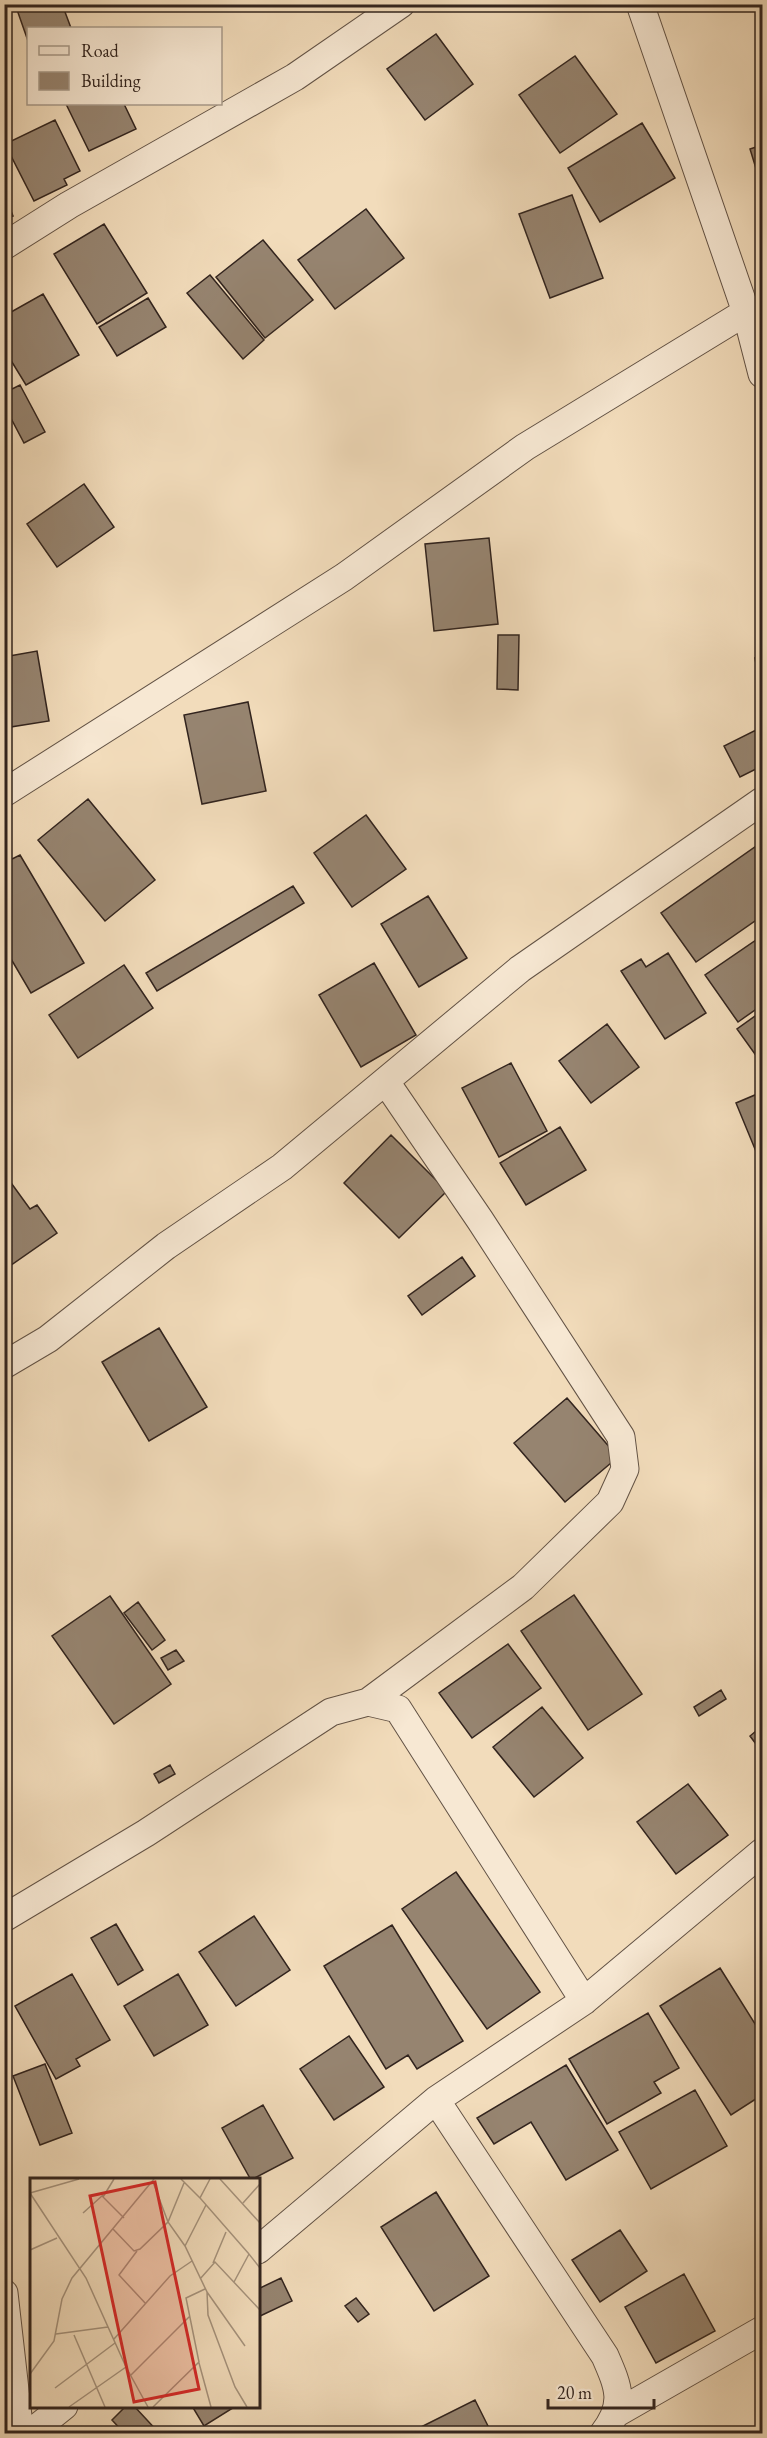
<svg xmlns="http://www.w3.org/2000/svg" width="767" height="2438" font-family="'EB Garamond',serif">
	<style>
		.building { fill: #968470; stroke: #32241e; stroke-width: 1.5 }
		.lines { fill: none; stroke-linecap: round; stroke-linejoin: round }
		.minor-casing { stroke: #625245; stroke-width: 29 }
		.minor { stroke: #f7e8d3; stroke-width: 27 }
		.inset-road { fill: none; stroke: #a5927c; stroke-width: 1.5 }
		.view { fill: #d62828; fill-opacity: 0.15; stroke: #d62828; stroke-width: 3 }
		.inset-edge { fill: none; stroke: #32241e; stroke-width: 3 }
	</style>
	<rect width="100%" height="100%" fill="#f2dcbb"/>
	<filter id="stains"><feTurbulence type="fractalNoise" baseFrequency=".00333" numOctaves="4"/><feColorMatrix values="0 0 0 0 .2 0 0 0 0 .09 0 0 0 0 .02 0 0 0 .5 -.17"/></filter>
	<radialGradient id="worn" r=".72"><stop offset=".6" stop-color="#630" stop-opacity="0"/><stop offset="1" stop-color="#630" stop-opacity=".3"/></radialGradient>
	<path class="building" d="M15,4H62L71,28H28V41Z
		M436,34L473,84L425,120L387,69Z
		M575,56L617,114L560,153L519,95Z
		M66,104H124L136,129L89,151Z
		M55,120L80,171L64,179L67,185L34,201L5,144Z
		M642,123L675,178L600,222L568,168Z
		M762,145V188L750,149Z
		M4,193L13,216L4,219Z
		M572,195L603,278L550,298L519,214Z
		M366,209L404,258L335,309L298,260Z
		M104,224L147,293L97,324L54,254Z
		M263,240L313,300L265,338L216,277Z
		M210,275L264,340L243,359L187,293Z
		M43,294L79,355L26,385L4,349V316Z
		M148,298L166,327L117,356L99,327Z
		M20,385L45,432L24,443L4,405V393Z
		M84,484L114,527L57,567L27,524Z
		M489,538L498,624L434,631L425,544Z
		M498,635H519L518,690L497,689Z
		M37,651L49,721L4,728V657Z
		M762,657V702L755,658Z
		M248,702L266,791L202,804L184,715Z
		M756,730L762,744V766L740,777L724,746Z
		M88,799L155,880L105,921L38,840Z
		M366,815L406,869L352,907L314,853Z
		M762,842V916L696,962L661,913Z
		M20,855L84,963L31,993L4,947V863Z
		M293,886L304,903L157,991L146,973Z
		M428,896L467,958L419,987L381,924Z
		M762,936V1005L738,1022L705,975Z
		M668,953L706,1013L665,1039L621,971L641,959L646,967Z
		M374,963L416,1035L361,1067L319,995Z
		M124,965L153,1008L78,1058L49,1015Z
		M762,1011V1059L760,1061L737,1029Z
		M607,1024L639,1067L591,1103L559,1061Z
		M511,1063L547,1131L499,1157L462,1088Z
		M762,1092V1166L736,1103Z
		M560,1127L586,1170L526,1205L500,1163Z
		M391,1135L447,1191L399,1238L344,1183Z
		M9,1180L30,1209L37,1205L57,1233L4,1270V1183Z
		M462,1257L475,1276L422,1315L408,1296Z
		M159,1328L207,1407L149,1441L102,1362Z
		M567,1398L618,1457L565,1502L514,1443Z
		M574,1595L642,1694L588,1730L521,1631Z
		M110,1596L171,1684L114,1724L52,1636Z
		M138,1602L165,1640L152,1650L124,1613Z
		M508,1644L541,1688L472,1738L439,1693Z
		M176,1650L184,1661L168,1670L161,1658Z
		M721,1690L726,1699L699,1716L694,1707Z
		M542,1707L583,1758L534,1797L493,1747Z
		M762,1726V1752L750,1736Z
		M170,1765L175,1774L159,1783L154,1774Z
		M688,1784L728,1835L676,1874L637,1822Z
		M456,1872L540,1992L487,2029L402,1909Z
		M254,1916L290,1970L236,2006L199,1952Z
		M116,1924L143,1970L118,1985L91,1938Z
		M392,1925L463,2041L417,2069L408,2055L386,2069L324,1966Z
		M720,1968L762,2035V2095L731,2115L660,2006Z
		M72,1974L110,2040L76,2059L80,2066L56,2079L15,2006Z
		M178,1974L208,2025L154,2056L124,2006Z
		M648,2013L679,2068L654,2082L661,2093L607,2124L569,2059Z
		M349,2036L384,2087L334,2120L300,2069Z
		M45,2064L72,2133L40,2145L13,2076Z
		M566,2065L618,2150L566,2180L531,2122L494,2144L477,2118Z
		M695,2090L727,2146L651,2189L619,2132Z
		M263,2105L293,2158L251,2180L222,2128Z
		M436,2192L489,2276L434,2311L381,2227Z
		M620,2230L647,2271L600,2302L572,2260Z
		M684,2274L715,2331L656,2363L625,2307Z
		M281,2278L292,2301L258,2317V2289Z
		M356,2298L369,2314L358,2322L345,2306Z
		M475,2400L492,2434H407Z
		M126,2406H134L160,2434H125L112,2420Z
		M192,2406H236L204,2426Z"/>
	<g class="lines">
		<g class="minor-casing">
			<path id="minor" d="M640,4L746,312L762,374
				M4,246L69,205L295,77L401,4
				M4,793L344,577L525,447L746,312
				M4,1365L48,1339L166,1246L282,1167L520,969L762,801
				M368,1702L523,1587L610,1502L625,1469L621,1437L480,1220L386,1082
				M4,1918L146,1833L331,1712L368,1702L398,1709L584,2001
				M436,2100L605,2356C619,2388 626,2404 603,2434
				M258,2250L436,2100L584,2001L762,1852
				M4,2293L20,2434
				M617,2413L762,2330
				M29,2434L64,2406"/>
		</g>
		<use href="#minor" class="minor"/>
	</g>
	<g transform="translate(30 2178)">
		<rect width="230" height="230" fill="#f2dcbb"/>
		<path class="inset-road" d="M84,1L73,19L94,40M151,1L170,20M180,1L170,20L219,76M190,1L230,45M123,4L138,44L155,68L177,114L178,137L205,209L217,229M0,15L56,100L96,189L118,229M0,15L49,1M213,25L230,6M53,35L73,17M83,51L104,73L110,71L138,44L154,5M155,68L176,27M0,72L27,60M107,73L89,97L116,126M183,85L196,54M170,101L185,84L230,132M204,104L219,76L230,90M177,114L215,168M26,156L78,149M44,157L75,229M84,161L140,98L162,83M169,185L181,229M0,196L24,163L32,121L42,100L124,1M100,198L160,138M25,210L85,165M39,229L96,189M123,229L169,184L156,120L175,111"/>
		<path class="view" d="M125,4L169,211L104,224L60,18Z"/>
		<rect width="230" height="230" class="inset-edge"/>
	</g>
	<rect width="767" height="2438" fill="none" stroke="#f2dcbb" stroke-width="24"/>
	<rect x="6" y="6" width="755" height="2426" fill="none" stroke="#32241e" stroke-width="3"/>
	<rect x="12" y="12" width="743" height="2414" fill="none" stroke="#32241e" stroke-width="1.5"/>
	<rect x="27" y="27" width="195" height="78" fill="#f7e8d3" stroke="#a89a8b" stroke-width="1.5"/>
	<rect x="39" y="46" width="30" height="9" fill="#f7e8d3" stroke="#a89a8b" stroke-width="1.5"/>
	<text x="81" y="57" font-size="18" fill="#32241e">Road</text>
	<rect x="39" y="72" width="30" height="18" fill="#968470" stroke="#a89a8b" stroke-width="1.5"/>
	<text x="81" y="87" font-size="18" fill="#32241e">Building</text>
	<path d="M548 2399v9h106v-9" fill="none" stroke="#32241e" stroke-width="3"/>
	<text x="557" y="2399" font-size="18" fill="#32241e" stroke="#f7e8d3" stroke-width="4.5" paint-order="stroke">20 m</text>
	<rect width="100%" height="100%" filter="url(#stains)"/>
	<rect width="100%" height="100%" fill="url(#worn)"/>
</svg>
